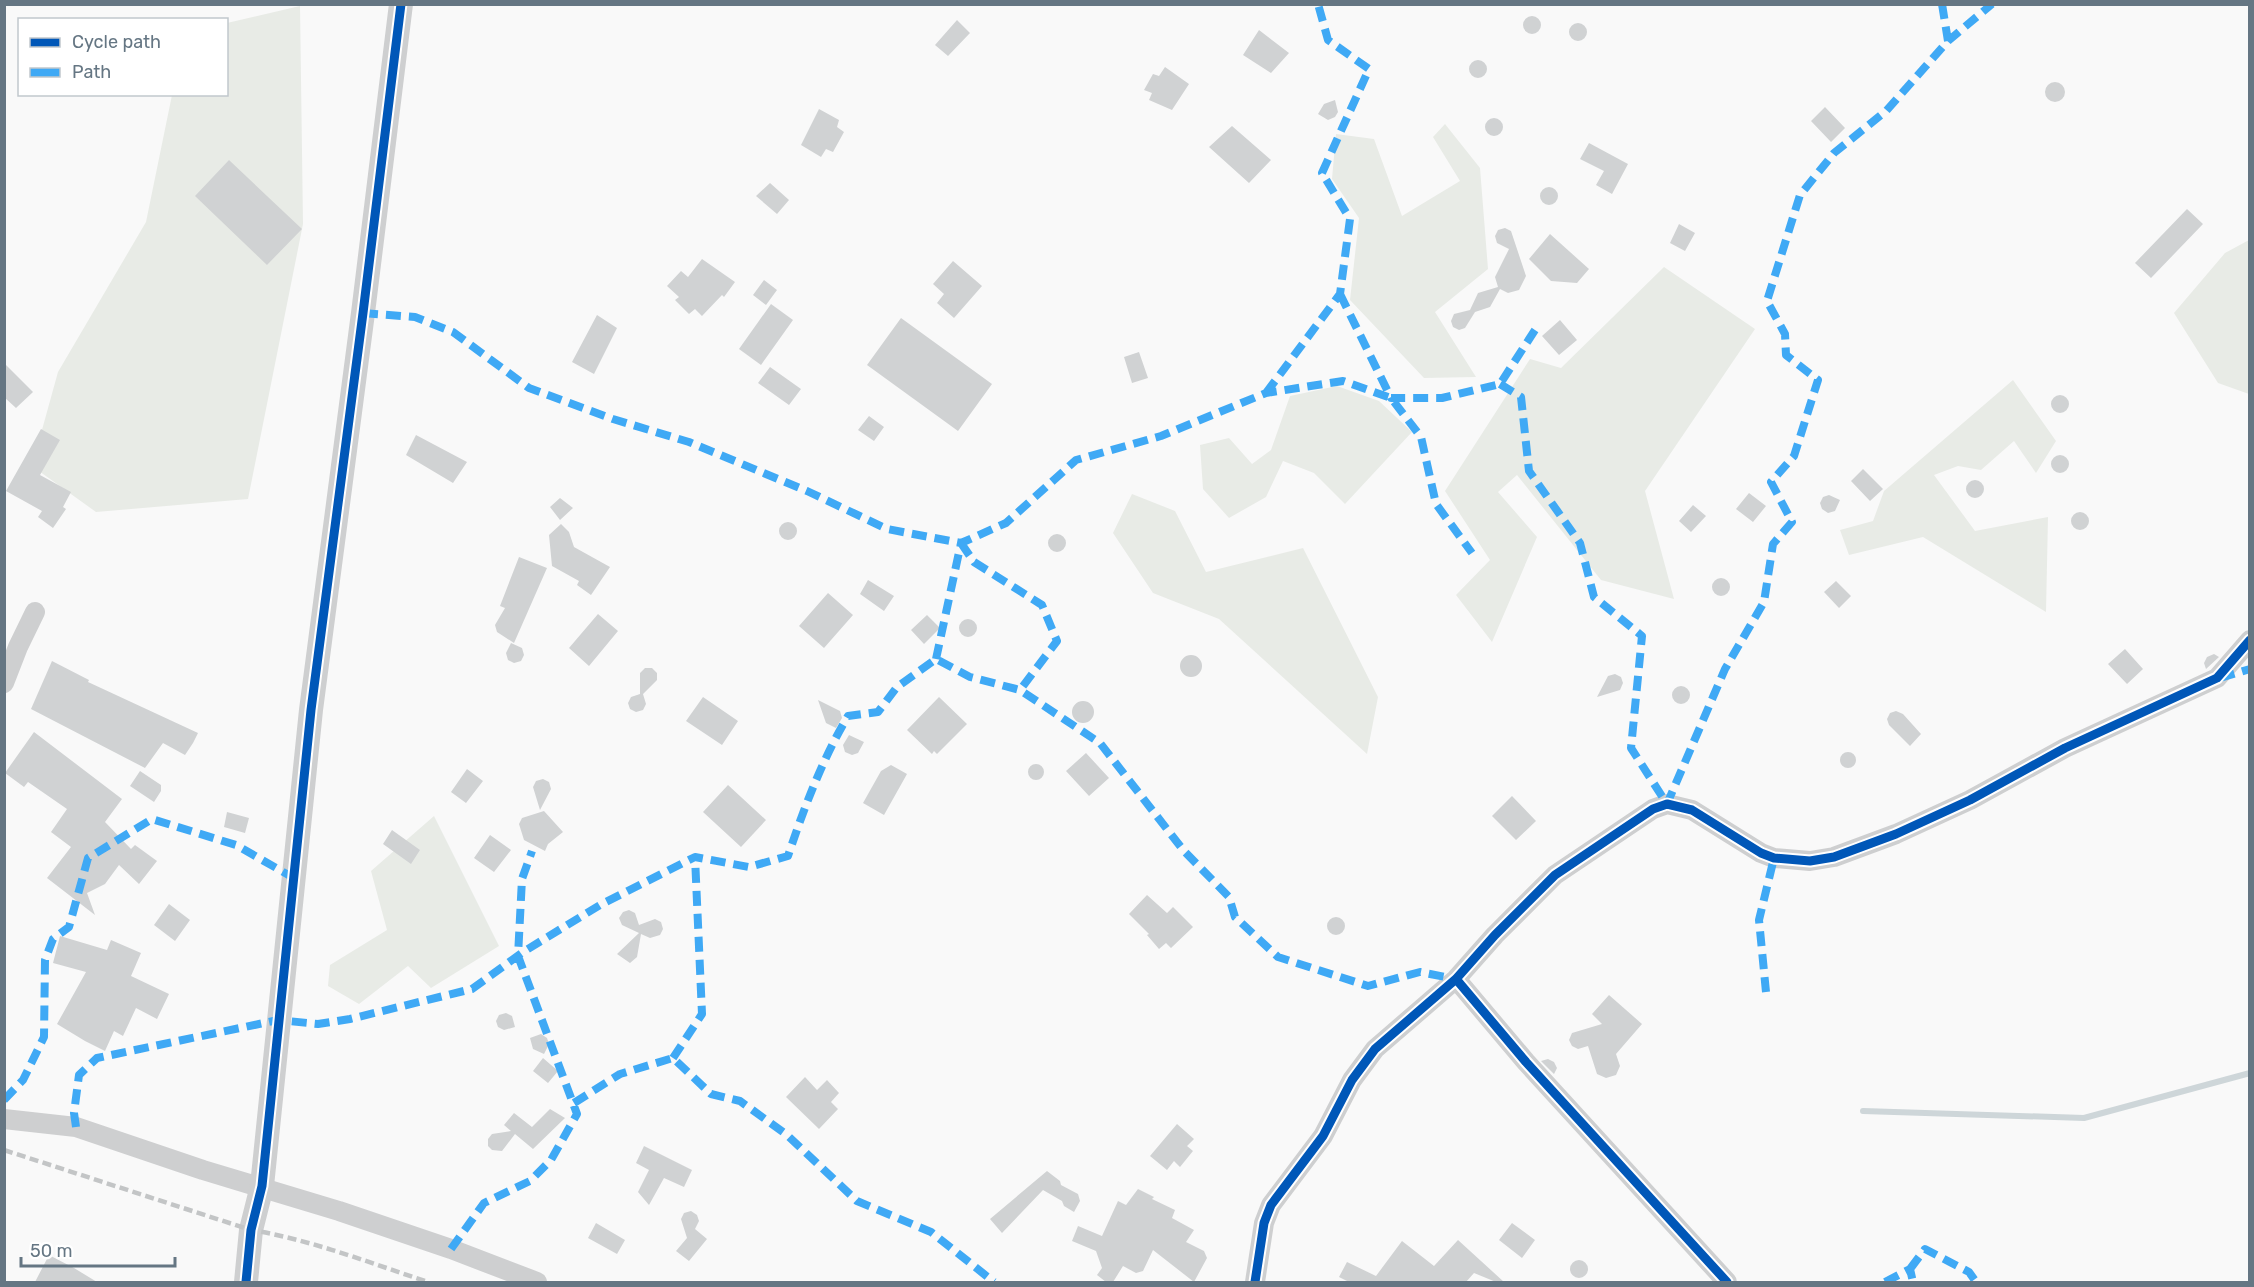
<svg xmlns="http://www.w3.org/2000/svg" width="2254" height="1287" font-family="Rubik,sans-serif">
	<style>
		.green { fill: #e8ebe6 }
		.lines { fill: none; stroke-linecap: round; stroke-linejoin: round }
		.stream { stroke: #ced6d9; stroke-width: 6 }
		.building { fill: #d0d2d3 }
		.minor { stroke: #cecfd0; stroke-width: 20 }
		.tertiary { stroke: #cecfd0; stroke-width: 24 }
		.rail { stroke: #c3c5c6; stroke-width: 4.5; stroke-dasharray: 9 4.5; stroke-linecap: butt }
		.quiet { stroke: #3fa9f5; stroke-width: 8; stroke-dasharray: 15 8; stroke-linecap: butt }
		.cycleway-casing { stroke: #fff; stroke-width: 13 }
		.cycleway { stroke: #0057b8; stroke-width: 9 }
	</style>
	<rect width="100%" height="100%" fill="#f9f9f9"/>
	<path class="green" d="M300,6L303,224L248,499L96,512L32,466L58,372L146,222L172,95L226,94L227,23Z
		M1445,124L1480,168L1488,269L1435,312L1476,377L1424,378L1350,300L1359,218L1332,179L1336,134L1374,139L1402,216L1460,181L1433,137Z
		M2249,240V394L2218,383L2174,313L2225,253Z
		M1664,267L1755,329L1645,491L1674,599L1601,580L1517,475L1498,492L1537,537L1492,642L1456,595L1490,560L1445,491L1530,359L1561,368Z
		M2013,380L2056,441L2036,473L2014,441L1981,470L1958,466L1934,475L1975,531L2048,517L2046,612L1923,537L1849,555L1840,530L1873,521L1884,491Z
		M1337,386L1379,401L1412,432L1345,504L1314,473L1283,461L1266,497L1229,518L1203,489L1200,445L1229,438L1252,464L1271,450L1290,396Z
		M1132,494L1175,511L1206,572L1303,548L1378,697L1367,754L1219,619L1153,593L1113,533Z
		M434,816L499,946L431,988L408,966L359,1004L328,986L330,965L387,930L371,871Z"/>
	<g class="lines">
		<path class="stream" d="M1863,1111L2084,1118L2250,1073"/>
	</g>
	<path class="building" d="M1523 25a9 9 0 1 1 18 0a9 9 0 1 1-18 0Z
		M957,20L970,33L948,56L935,45Z
		M1569 32a9 9 0 1 1 18 0a9 9 0 1 1-18 0Z
		M1259,30L1289,53L1271,73L1243,55Z
		M1469 69a9 9 0 1 1 18 0a9 9 0 1 1-18 0Z
		M1165,67L1189,84L1172,110L1149,100L1152,93L1144,90L1153,74L1159,76Z
		M2045 92a10 10 0 1 1 20 0a10 10 0 1 1-20 0Z
		M1335,100L1338,112L1335,117L1328,120L1318,114L1324,104Z
		M1825,107L1845,128L1831,142L1811,121Z
		M819,109L839,120L837,127L844,132L833,152L826,149L821,157L801,145Z
		M1485 127a9 9 0 1 1 18 0a9 9 0 1 1-18 0Z
		M1232,126L1271,160L1249,183L1209,147Z
		M1589,143L1628,164L1612,194L1596,185L1604,171L1580,159Z
		M229,160L302,229L267,265L195,196Z
		M770,183L789,200L777,214L756,196Z
		M1540 196a9 9 0 1 1 18 0a9 9 0 1 1-18 0Z
		M2187,209L2203,224L2151,278L2135,263Z
		M1679,224L1695,233L1685,251L1670,243Z
		M1505,228L1511,231L1526,276L1519,290L1508,293L1500,289L1490,307L1475,312L1465,328L1459,330L1453,327L1451,321L1454,314L1470,310L1478,293L1498,287L1495,277L1509,249L1497,243L1495,236L1498,230Z
		M1550,234L1589,269L1577,283L1551,281L1529,259Z
		M702,259L735,282L724,297L722,295L702,316L695,309L689,314L675,300L679,297L667,286L681,271L688,277Z
		M953,261L982,286L954,318L937,303L944,294L933,284Z
		M764,280L777,290L766,305L753,295Z
		M771,304L793,320L761,365L739,349Z
		M597,315L617,328L594,374L572,362Z
		M901,318L992,384L958,431L867,365Z
		M1560,320L1577,340L1559,355L1542,336Z
		M1139,352L1148,378L1132,383L1124,357Z
		M4,363L33,392L16,408L4,397Z
		M770,367L801,389L789,405L758,383Z
		M2051 404a9 9 0 1 1 18 0a9 9 0 1 1-18 0Z
		M869,416L884,427L874,441L858,430Z
		M41,429L60,440L40,475L71,492L63,507L66,509L53,528L38,517L42,511L6,491Z
		M416,435L467,462L453,483L406,455Z
		M2051 464a9 9 0 1 1 18 0a9 9 0 1 1-18 0Z
		M1863,469L1883,489L1870,501L1851,481Z
		M1966 489a9 9 0 1 1 18 0a9 9 0 1 1-18 0Z
		M1749,493L1766,506L1753,522L1736,509Z
		M1829,495L1840,500L1835,511L1828,513L1822,509L1820,503L1823,497Z
		M560,498L573,508L560,520L550,507Z
		M1693,505L1706,516L1691,532L1679,521Z
		M2071 521a9 9 0 1 1 18 0a9 9 0 1 1-18 0Z
		M779 531a9 9 0 1 1 18 0a9 9 0 1 1-18 0Z
		M561,524L569,532L574,547L610,567L591,595L577,585L579,581L552,566L549,535Z
		M1048 543a9 9 0 1 1 18 0a9 9 0 1 1-18 0Z
		M519,557L547,568L514,643L497,632L495,625L505,608L500,606Z
		M1712 587a9 9 0 1 1 18 0a9 9 0 1 1-18 0Z
		M868,580L894,596L884,611L860,594Z
		M1836,581L1851,596L1839,608L1824,592Z
		M828,593L853,615L824,648L799,626Z
		M598,614L618,631L589,666L569,648Z
		M927,615L940,628L924,644L911,630Z
		M959 628a9 9 0 1 1 18 0a9 9 0 1 1-18 0Z
		M511,643L522,648L524,655L521,661L514,663L508,660L506,653Z
		M2125,649L2143,669L2127,684L2108,664Z
		M2214,654L2219,657L2206,669L2204,663L2207,657Z
		M1180 666a11 11 0 1 1 22 0a11 11 0 1 1-22 0Z
		M52,661L89,680L88,682L198,733L193,743L185,755L163,743L145,768L31,709Z
		M645,668H652L657,673V680L643,694L646,704L643,710L636,712L630,709L628,703L631,697L640,694V673Z
		M1615,674L1621,677L1623,683L1620,690L1597,697L1608,676Z
		M1672 695a9 9 0 1 1 18 0a9 9 0 1 1-18 0Z
		M703,697L738,721L722,745L686,721Z
		M939,697L967,724L937,754L934,751L932,754L907,730Z
		M818,700L840,711L842,718L836,728L826,723Z
		M1072 712a11 11 0 1 1 22 0a11 11 0 1 1-22 0Z
		M1896,711L1903,714L1921,734L1910,746L1889,725L1887,719L1890,713Z
		M34,732L122,799L105,822L131,849L135,845L157,861L139,884L119,865L105,884L87,893L95,915L47,878L71,847L51,832L67,809L28,782L24,787L5,773Z
		M849,735L864,742L858,753L852,755L845,752L843,745Z
		M1840 760a8 8 0 1 1 16 0a8 8 0 1 1-16 0Z
		M1086,753L1109,778L1089,796L1066,771Z
		M1028 772a8 8 0 1 1 16 0a8 8 0 1 1-16 0Z
		M891,765L907,774L884,815L863,803L881,771Z
		M467,769L483,781L466,803L451,792Z
		M140,771L161,785V791L154,802L130,786Z
		M543,779L549,782L551,789L540,810L533,787L536,781Z
		M728,785L766,820L741,847L703,812Z
		M1512,796L1536,821L1516,840L1492,816Z
		M544,811L563,832L548,844L545,851L524,840L519,824L522,818Z
		M227,812L249,818L245,833L224,827Z
		M392,830L420,850L411,864L383,844Z
		M490,835L511,850L494,872L474,858Z
		M1147,895L1167,913L1173,907L1193,927L1171,948L1166,943L1159,949L1147,935L1149,934L1129,914Z
		M169,904L190,920L175,941L154,925Z
		M629,910L635,913L639,925L655,919L661,922L663,929L660,935L650,938L641,934L637,957L630,963L617,954L639,933L622,925L619,918L623,912Z
		M1327 926a9 9 0 1 1 18 0a9 9 0 1 1-18 0Z
		M60,936L107,950L111,940L141,953L131,976L169,994L157,1019L136,1008L123,1036L114,1031L105,1051L85,1041L57,1024L86,972L53,963Z
		M1609,995L1642,1024L1616,1054L1620,1066L1616,1075L1606,1078L1597,1074L1588,1046L1578,1049L1572,1046L1569,1040L1572,1033L1602,1024L1592,1014Z
		M506,1013L512,1016L515,1027L504,1030L498,1027L496,1021L499,1015Z
		M541,1034L547,1038L549,1044L544,1054L533,1049L530,1038Z
		M543,1058L558,1071L548,1083L533,1071Z
		M1548,1059L1554,1062L1557,1068L1554,1074L1541,1061Z
		M805,1077L817,1090L827,1080L839,1093L831,1102L838,1109L819,1129L786,1097Z
		M550,1109L565,1118L533,1149L515,1134L502,1151L492,1150L488,1146V1139L492,1134L511,1131L504,1125L514,1113L532,1127Z
		M1177,1124L1194,1139L1187,1146L1193,1151L1180,1167L1174,1161L1167,1170L1150,1156Z
		M644,1146L692,1170L684,1187L664,1178L649,1205L638,1192L649,1170L636,1163Z
		M1047,1171L1060,1181L1061,1185L1078,1194L1080,1201L1074,1212L1064,1206L1062,1201L1043,1190L1002,1233L990,1219Z
		M1138,1189L1154,1197L1152,1199L1175,1210L1172,1218L1194,1230L1186,1242L1204,1251L1207,1258L1194,1282L1153,1250L1143,1271L1136,1273L1123,1266L1113,1282H1106L1097,1275L1102,1268L1096,1251L1072,1241L1078,1226L1102,1236L1118,1201L1126,1205Z
		M691,1211L697,1215L699,1221L695,1229L707,1239L689,1261L676,1251L687,1238L681,1219L684,1213Z
		M596,1223L625,1240L617,1254L588,1238Z
		M1512,1223L1535,1240L1522,1258L1499,1240Z
		M1458,1240L1504,1282H1496L1474,1273L1466,1282H1349L1339,1277L1347,1262L1376,1276L1402,1241L1434,1266Z
		M49,1255L74,1268L97,1282H35Z
		M1570 1269a9 9 0 1 1 18 0a9 9 0 1 1-18 0Z"/>
	<g class="lines">
		<path class="minor" d="M4,683L18,647L35,612
			M1456,979L1526,1062L1727,1282
			M4,1119L76,1127L203,1170L339,1211L451,1249L537,1282
			M1255,1282L1264,1223L1271,1205L1323,1136L1352,1080L1375,1049L1456,979L1495,935L1555,875L1653,809L1667,804L1692,810L1761,853L1774,858L1810,861L1834,857L1896,834L1970,800L2065,748L2217,678L2250,640"/>
		<path class="tertiary" d="M246,1282L251,1230L262,1186L311,710L363,313L401,4"/>
		<path class="rail" d="M4,1150L251,1230C312,1240 370,1263 428,1282"/>
		<path class="quiet" d="M1942,4L1948,41
			M1340,294L1391,398H1442L1500,384L1535,330
			M363,313L415,317L453,332L529,388L613,419L689,442L807,491L887,529L961,543L1006,523L1076,460L1161,436L1266,393L1343,381L1391,398L1421,437L1436,504L1472,553
			M1500,384L1521,397L1529,471L1580,543L1594,597L1642,636L1631,748L1667,804L1725,669L1764,602L1773,544L1792,522L1771,482L1794,456L1818,380L1786,355L1785,334L1767,301L1800,195L1834,153L1886,111L1948,41L1992,4
			M1266,393L1340,294L1350,219L1322,173L1369,69L1328,40L1318,4
			M961,543L974,562L1042,605L1057,641L1020,690
			M936,659L961,543
			M2220,678L2250,669
			M1766,992L1759,920L1774,858
			M673,1058L702,1014L695,857
			M4,1100L23,1080L44,1037L45,960L53,939L69,927L88,858L152,819L236,845L292,877
			M574,1103L620,1074L673,1058L711,1094L740,1101L787,1135L857,1201L931,1232L994,1282
			M76,1127L74,1113L79,1075L97,1058L278,1020L318,1024L350,1019L472,989L523,952L600,905L695,857L749,867L788,856C804,808 822,760 848,716L878,712L897,687L936,659L970,677L1020,690L1100,743L1184,851L1229,897L1235,917L1278,957L1368,986L1420,972L1456,979
			M451,1249L484,1203L530,1181L551,1160L577,1114L518,956L522,879L532,851
			M1910,1269L1925,1249L1969,1272L1976,1282
			M1885,1282L1910,1269L1913,1282"/>
		<g class="cycleway-casing">
			<path id="cycleway" d="M1456,979L1526,1062L1727,1282
				M246,1282L251,1230L262,1186L311,710L363,313L401,4
				M1255,1282L1264,1223L1271,1205L1323,1136L1352,1080L1375,1049L1456,979L1495,935L1555,875L1653,809L1667,804L1692,810L1761,853L1774,858L1810,861L1834,857L1896,834L1970,800L2065,748L2217,678L2250,640"/>
		</g>
		<use href="#cycleway" class="cycleway"/>
	</g>
	<rect width="2254" height="1287" fill="none" stroke="#657683" stroke-width="12"/>
	<rect x="18" y="18" width="210" height="78" fill="#ffffff" stroke="#c1c8cd" stroke-width="1.5"/>
	<rect x="30" y="38" width="30" height="9" fill="#0057b8" stroke="#c1c8cd" stroke-width="1.5"/>
	<text x="72" y="48" font-size="18" fill="#657683">Cycle path</text>
	<rect x="30" y="68" width="30" height="9" fill="#3fa9f5" stroke="#c1c8cd" stroke-width="1.5"/>
	<text x="72" y="78" font-size="18" fill="#657683">Path</text>
	<path d="M21 1257v9h154v-9" fill="none" stroke="#657683" stroke-width="3"/>
	<text x="30" y="1257" font-size="18" fill="#657683" stroke="#ffffff" stroke-width="4.5" paint-order="stroke">50 m</text>
</svg>
